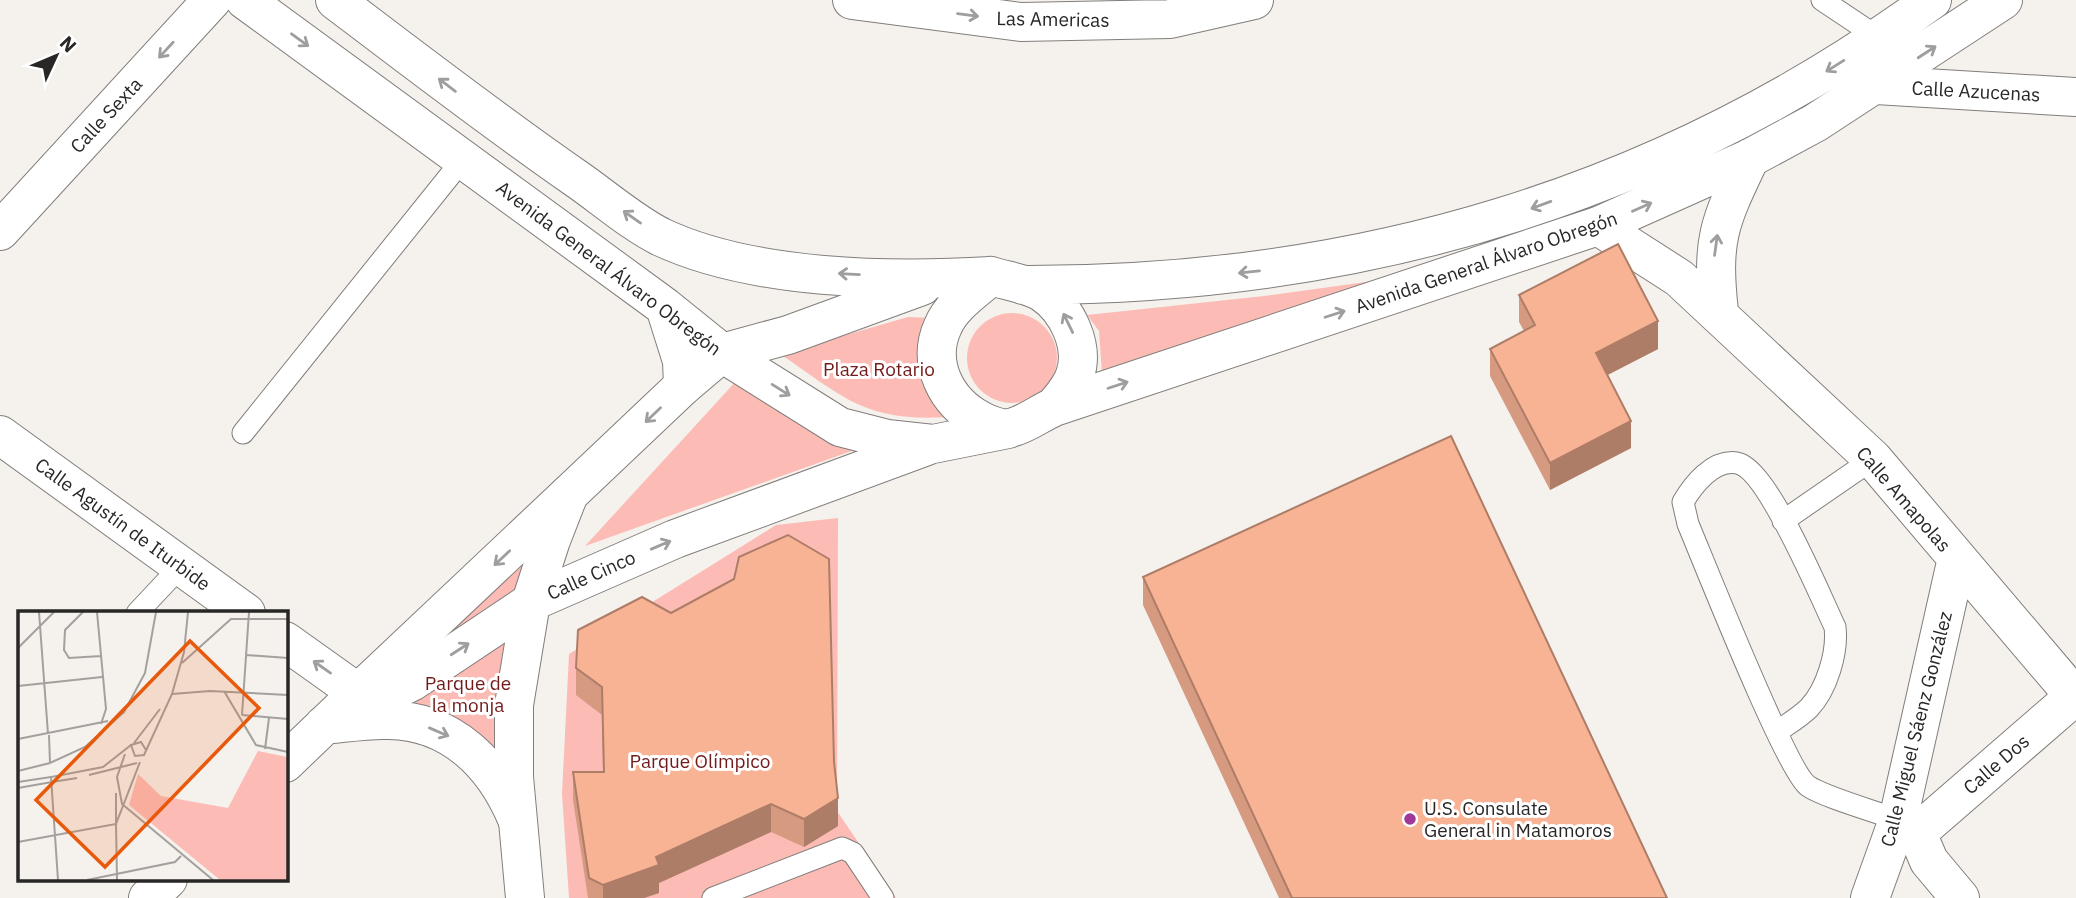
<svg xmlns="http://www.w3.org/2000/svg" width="2076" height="898" font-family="'IBM Plex Sans',sans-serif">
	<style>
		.green { fill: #fcbcb5 }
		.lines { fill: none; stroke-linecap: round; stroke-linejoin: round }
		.service-casing { stroke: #817e7b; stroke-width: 23 }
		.minor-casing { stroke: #817e7b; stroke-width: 40 }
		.secondary-casing { stroke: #817e7b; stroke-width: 40 }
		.primary-casing { stroke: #817e7b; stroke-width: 40 }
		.service { stroke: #fff; stroke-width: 21 }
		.minor { stroke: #fff; stroke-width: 38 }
		.secondary { stroke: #fff; stroke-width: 38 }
		.primary { stroke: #fff; stroke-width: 38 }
		.wall { fill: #d59a80 }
		.shaded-wall { fill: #ae7d68 }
		.building { fill: #f8b395; stroke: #ae7d68; stroke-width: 2 }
		.oneway { stroke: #9f9e9d }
		.poi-dot { fill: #a13798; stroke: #fff; stroke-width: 2.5 }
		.labels { text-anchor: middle; stroke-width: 6; stroke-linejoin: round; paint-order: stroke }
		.street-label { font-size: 19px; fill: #292726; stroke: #fff }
		.park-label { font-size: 19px; fill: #711b1a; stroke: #fff }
		.poi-label { font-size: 19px; fill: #292726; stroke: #fff; text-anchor: start }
		.inset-road { fill: none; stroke: #a3a09d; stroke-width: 2 }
		.view { fill: #e8590c; fill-opacity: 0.15; stroke: #e8590c; stroke-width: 3.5 }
		.inset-edge { fill: none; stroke: #292726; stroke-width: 3.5 }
	</style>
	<rect width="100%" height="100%" fill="#f5f1ed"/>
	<path class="green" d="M1402,277L1102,373L1099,331L1087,315L1264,296Z
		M967 358a45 45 0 1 1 90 0a45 45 0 1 1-90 0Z
		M908,317L932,318L948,417C865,422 845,398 780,354Z
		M738,379L860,448L585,546Z
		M838,518L837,811L896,898H569L562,794L569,654L776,525Z
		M537,539L526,582L480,612L399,679Z
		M514,628L494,724L495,748L461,724L404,697Z"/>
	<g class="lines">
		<g class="service-casing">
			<path id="service" d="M1822,0L1879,38
				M243,433L464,158
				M1783,521L1873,459
				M137,613L181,566
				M1778,731C1788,724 1800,717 1809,708C1827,689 1838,652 1835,627C1820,596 1768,469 1737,463C1713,459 1693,485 1683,502L1688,524C1704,562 1787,772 1808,786C1824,797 1877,812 1898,820
				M713,898L842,848L853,853L883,898"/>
		</g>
		<g class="minor-casing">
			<path id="minor" d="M1876,85L2076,97
				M1598,226L1679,278L1873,459L2076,698
				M1719,312C1711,239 1719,223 1750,158
				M0,435L246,613
				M285,641L358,693L569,494
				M1898,820L1917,833L1929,861L1960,898
				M1917,833L2076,695
				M1870,898L1898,820L1957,558"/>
		</g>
		<g class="secondary-casing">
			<path id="secondary" d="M852,0L1021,22L1170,19L1254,0
				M525,898L514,777V705L531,602L551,540L569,494L683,386L722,353"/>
		</g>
		<g class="primary-casing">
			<path id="primary" d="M245,0L665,307L722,353L840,427L887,439L933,444L1008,429
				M335,0C414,60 492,120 574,177C602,196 631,222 661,237C753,280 891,282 991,276
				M0,231L212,0
				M1023,285C1357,286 1661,198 1932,0
				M665,307L682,361L683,386
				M722,353L788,335L922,286
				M1054,407C1062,397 1071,388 1075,375C1085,346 1067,309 1043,293C1029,284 1007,281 991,276C974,291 952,305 943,326C926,363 946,402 980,420C987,424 1002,430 1010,428C1025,425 1040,413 1054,407L1598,226L1750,158L1815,123L2003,0
				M324,725C346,723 367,719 389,720C452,721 494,764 517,819
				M285,763L358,693L393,691L413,681L531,602L675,539L927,446
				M148,898L168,879"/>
		</g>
		<use href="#service" class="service"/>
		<use href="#minor" class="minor"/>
		<use href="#secondary" class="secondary"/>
		<use href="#primary" class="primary"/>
	</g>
	<path class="wall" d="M1519,295L1658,349L1607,375L1631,448L1550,490L1490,376V349L1524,331L1519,322Z
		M1143,577L1667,898H1279L1143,605Z
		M576,668L834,762L838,826L804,847L771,832L659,883V893L644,898H588L573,800V772H603L602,715L576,695Z"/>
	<path class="shaded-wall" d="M1658,321V349L1596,381V353Z
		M1631,421V448L1550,490V463Z
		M838,798V826L804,847V819Z
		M771,804V832L659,883V893L644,898H603V885L656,857Z"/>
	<path class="building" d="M1618,244L1658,321L1596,353L1631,421L1550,463L1490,349L1535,325L1519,295Z
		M1451,436L1667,898H1292L1143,577Z
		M788,535L829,559L834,762L838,798L804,819L771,804L656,857L659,865L603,885L589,878L573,772H604L602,687L576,668L578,630L642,597L671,613L734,579L739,557Z"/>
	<defs><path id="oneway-shaft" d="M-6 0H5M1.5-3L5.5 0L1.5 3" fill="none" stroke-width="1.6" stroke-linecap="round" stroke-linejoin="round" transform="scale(1.75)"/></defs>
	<g class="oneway">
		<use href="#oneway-shaft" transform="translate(968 15) rotate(7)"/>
		<use href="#oneway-shaft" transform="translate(300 40) rotate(36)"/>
		<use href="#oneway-shaft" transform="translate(166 50) rotate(133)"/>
		<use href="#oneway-shaft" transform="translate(1927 52) rotate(-33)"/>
		<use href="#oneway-shaft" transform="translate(1835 66) rotate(148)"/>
		<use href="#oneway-shaft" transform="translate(447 85) rotate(-143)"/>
		<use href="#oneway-shaft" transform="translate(1541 205) rotate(160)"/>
		<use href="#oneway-shaft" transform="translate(1642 207) rotate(-24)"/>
		<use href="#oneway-shaft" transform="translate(632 217) rotate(-145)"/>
		<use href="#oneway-shaft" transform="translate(1716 245) rotate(-82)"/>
		<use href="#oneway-shaft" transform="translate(1249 272) rotate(174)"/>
		<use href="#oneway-shaft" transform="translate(849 274) rotate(-177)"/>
		<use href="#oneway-shaft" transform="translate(1335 314) rotate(-18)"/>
		<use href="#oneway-shaft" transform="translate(1068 323) rotate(-116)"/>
		<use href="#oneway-shaft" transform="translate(1118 385) rotate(-18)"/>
		<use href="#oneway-shaft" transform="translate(781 390) rotate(32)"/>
		<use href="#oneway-shaft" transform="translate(653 415) rotate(136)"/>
		<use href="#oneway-shaft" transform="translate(661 545) rotate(-23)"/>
		<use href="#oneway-shaft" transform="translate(502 558) rotate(137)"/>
		<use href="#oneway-shaft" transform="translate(460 649) rotate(-33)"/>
		<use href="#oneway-shaft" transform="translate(322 667) rotate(-145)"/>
		<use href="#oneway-shaft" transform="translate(439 732) rotate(23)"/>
	</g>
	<circle class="poi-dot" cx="1410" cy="819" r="7"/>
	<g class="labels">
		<g class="street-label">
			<text transform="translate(1053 19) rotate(1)" y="7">Las Americas</text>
			<text transform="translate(1976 91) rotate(3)" y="7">Calle Azucenas</text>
			<text transform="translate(106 115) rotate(-47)" y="7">Calle Sexta</text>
			<text transform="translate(1486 262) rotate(-19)" y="7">Avenida General Álvaro Obregón</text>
			<text transform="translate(609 268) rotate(37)" y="7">Avenida General Álvaro Obregón</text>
			<text transform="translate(1904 499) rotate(49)" y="7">Calle Amapolas</text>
			<text transform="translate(123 524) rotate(36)" y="7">Calle Agustín de Iturbide</text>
			<text transform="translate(591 575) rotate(-24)" y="7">Calle Cinco</text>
			<text transform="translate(1916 729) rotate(-76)" y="7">Calle Miguel Sáenz González</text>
			<text transform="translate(1996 764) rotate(-41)" y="7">Calle Dos</text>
		</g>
		<g class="park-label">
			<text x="879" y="376">Plaza Rotario</text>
			<text x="468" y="690">Parque de<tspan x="468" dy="22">la monja</tspan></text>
			<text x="700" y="768">Parque Olímpico</text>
		</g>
		<g class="poi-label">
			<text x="1424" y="815">U.S. Consulate<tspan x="1424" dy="22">General in Matamoros</tspan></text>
		</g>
	</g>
	<g transform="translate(18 611)">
		<rect width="270" height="270" fill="#f5f1ed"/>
		<path d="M240,140L269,146V269H202L111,194L120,163L143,185L210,197Z" fill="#fcbcb5"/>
		<path class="inset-road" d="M21,1L30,123M65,1L47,19L46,39L51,47L83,45M79,1L88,98L83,113M0,37L36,1M228,44L270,47M164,52L213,8H270M0,75L84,66M206,80L238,134L270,141M154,83L192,80L270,84M224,104L231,1M224,104L270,108M31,124L32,152L67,136L106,101L127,62L138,1M0,128L90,110M116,132L142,98M247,138L251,107M128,139L123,131L113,134L117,145L126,144L154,83L166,41L170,1M107,143L99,166L104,193L195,269M0,160L32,152M71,164L119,152M0,171L33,166M34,171L59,167M0,177L34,171M0,231L98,213V182M40,269L33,166L85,156L113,134M69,269L157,251L163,245M99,269L98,213L122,151"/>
		<path class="view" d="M172,30L241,97L87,256L18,189Z"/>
		<rect width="270" height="270" class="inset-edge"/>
	</g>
	<g transform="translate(56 56) rotate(46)" stroke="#ffffff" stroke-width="5" paint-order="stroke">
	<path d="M0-5L12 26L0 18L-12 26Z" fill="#292726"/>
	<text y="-10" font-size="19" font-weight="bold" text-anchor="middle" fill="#292726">N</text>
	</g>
</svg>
